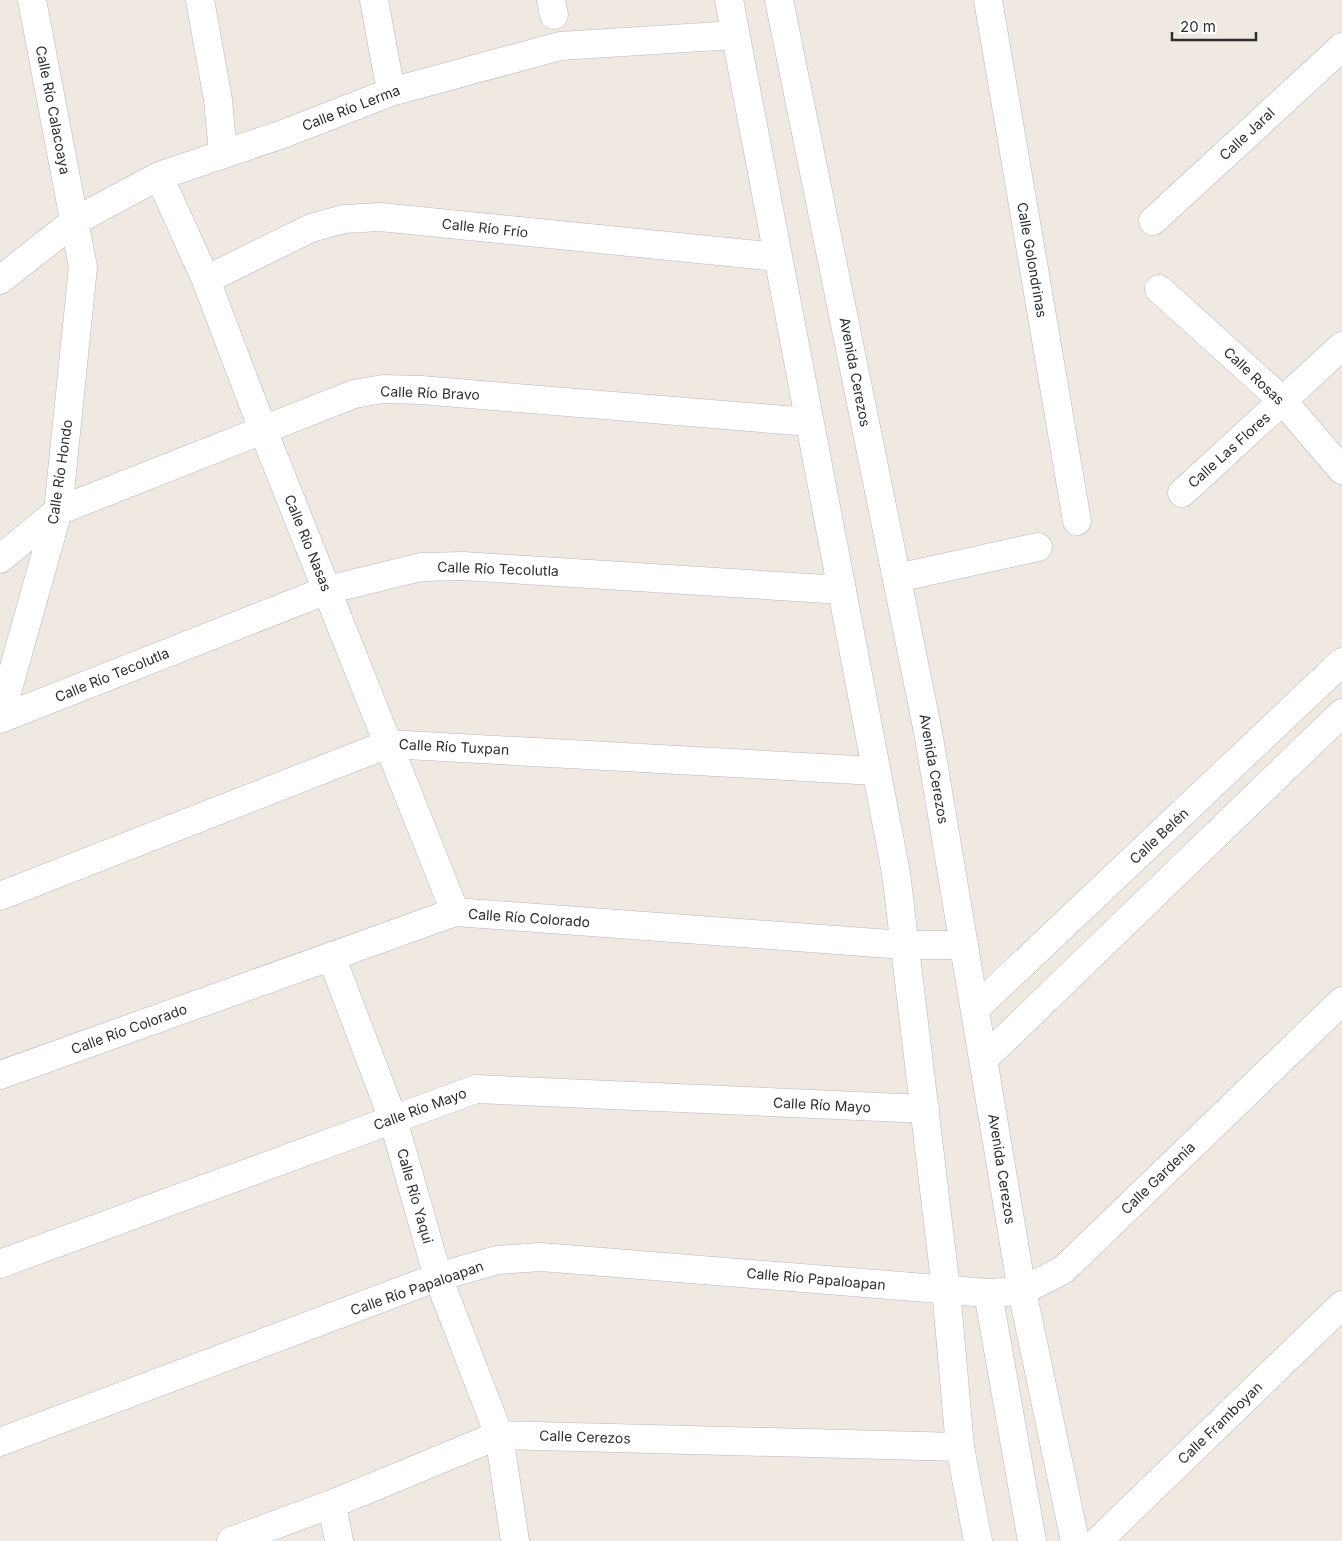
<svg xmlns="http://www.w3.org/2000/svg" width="1342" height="1541" font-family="Inter,sans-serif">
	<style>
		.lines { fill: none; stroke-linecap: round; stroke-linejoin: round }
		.street-casing { stroke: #b4b7c1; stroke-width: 29 }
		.secondary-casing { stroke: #b4b7c1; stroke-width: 29 }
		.street { stroke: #fff; stroke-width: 28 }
		.secondary { stroke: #fff; stroke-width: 28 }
		.labels { text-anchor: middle; stroke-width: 5; stroke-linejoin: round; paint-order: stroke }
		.street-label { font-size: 14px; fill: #2e2e2e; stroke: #fff }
	</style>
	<rect width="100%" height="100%" fill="#efe9e1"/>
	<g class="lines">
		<g class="street-casing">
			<path id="street" d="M200,0L218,100L223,153
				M374,0L391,92
				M551,0L554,15
				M988,0L1077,521
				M159,176L206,280L263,430L455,912
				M1153,221L1342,47
				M206,280L311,228L344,219L380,217L777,257
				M1159,289L1283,401L1342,470
				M1182,493L1342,346
				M0,559L58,511L354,394L383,389L421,390L809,422
				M897,578L1038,547
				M0,717L58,511L83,267L32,0
				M0,719L327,590L421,567L463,566L842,590
				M0,896L388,744L876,771
				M331,956L393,1119L438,1277L499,1435L515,1541
				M975,1009L1342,662
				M984,1059L1342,713
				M0,1075L455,912L904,945H964
				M0,1264L476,1089L925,1109
				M988,1293L1032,1541
				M0,1442L438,1277L497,1260L541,1257L988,1293L1022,1291L1063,1270L1342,1001
				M332,1504L339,1541
				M231,1541L332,1504L499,1435L960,1447
				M1098,1541L1342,1305"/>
		</g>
		<g class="secondary-casing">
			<path id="secondary" d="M729,0L896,873L946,1289L960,1447L978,1541
				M779,0L928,732L1022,1291L1075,1541
				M0,280L75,221L159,176L283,134L391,92L560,46L735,35"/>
		</g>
		<use href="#street" class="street"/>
		<use href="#secondary" class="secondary"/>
	</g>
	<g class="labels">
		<g class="street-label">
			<text transform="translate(351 108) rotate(-21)" y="5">Calle Río Lerma</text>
			<text transform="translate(53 110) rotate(79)" y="5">Calle Río Calacoaya</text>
			<text transform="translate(1247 134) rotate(-43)" y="5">Calle Jaral</text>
			<text transform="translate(485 228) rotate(6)" y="5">Calle Río Frío</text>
			<text transform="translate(1032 260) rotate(80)" y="5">Calle Golondrinas</text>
			<text transform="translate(855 372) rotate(79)" y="5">Avenida Cerezos</text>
			<text transform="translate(1254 376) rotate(43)" y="5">Calle Rosas</text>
			<text transform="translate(430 393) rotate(2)" y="5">Calle Río Bravo</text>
			<text transform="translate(1229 450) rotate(-42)" y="5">Calle Las Flores</text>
			<text transform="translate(60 472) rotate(-82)" y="5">Calle Río Hondo</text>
			<text transform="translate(308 543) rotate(68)" y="5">Calle Río Nasas</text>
			<text transform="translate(498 569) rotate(2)" y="5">Calle Río Tecolutla</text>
			<text transform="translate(112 675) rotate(-22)" y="5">Calle Río Tecolutla</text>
			<text transform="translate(454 747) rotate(3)" y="5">Calle Río Tuxpan</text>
			<text transform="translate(934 769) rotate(80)" y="5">Avenida Cerezos</text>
			<text transform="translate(1159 836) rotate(-43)" y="5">Calle Belén</text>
			<text transform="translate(529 918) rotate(4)" y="5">Calle Río Colorado</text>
			<text transform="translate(129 1029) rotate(-20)" y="5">Calle Río Colorado</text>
			<text transform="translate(822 1105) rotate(3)" y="5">Calle Río Mayo</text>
			<text transform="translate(420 1109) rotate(-20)" y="5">Calle Río Mayo</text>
			<text transform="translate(1002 1169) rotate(81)" y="5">Avenida Cerezos</text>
			<text transform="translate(1158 1178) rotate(-44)" y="5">Calle Gardenia</text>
			<text transform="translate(415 1196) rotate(74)" y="5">Calle Río Yaqui</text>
			<text transform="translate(816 1279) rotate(5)" y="5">Calle Río Papaloapan</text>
			<text transform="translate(417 1288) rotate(-19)" y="5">Calle Río Papaloapan</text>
			<text transform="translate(1220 1423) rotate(-44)" y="5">Calle Framboyan</text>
			<text transform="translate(585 1437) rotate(2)" y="5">Calle Cerezos</text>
		</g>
	</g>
	<path d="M1172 32v8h84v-8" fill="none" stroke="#2e2e2e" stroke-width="2.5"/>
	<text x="1180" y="32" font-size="15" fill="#2e2e2e" stroke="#ffffff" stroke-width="4" paint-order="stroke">20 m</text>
</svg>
